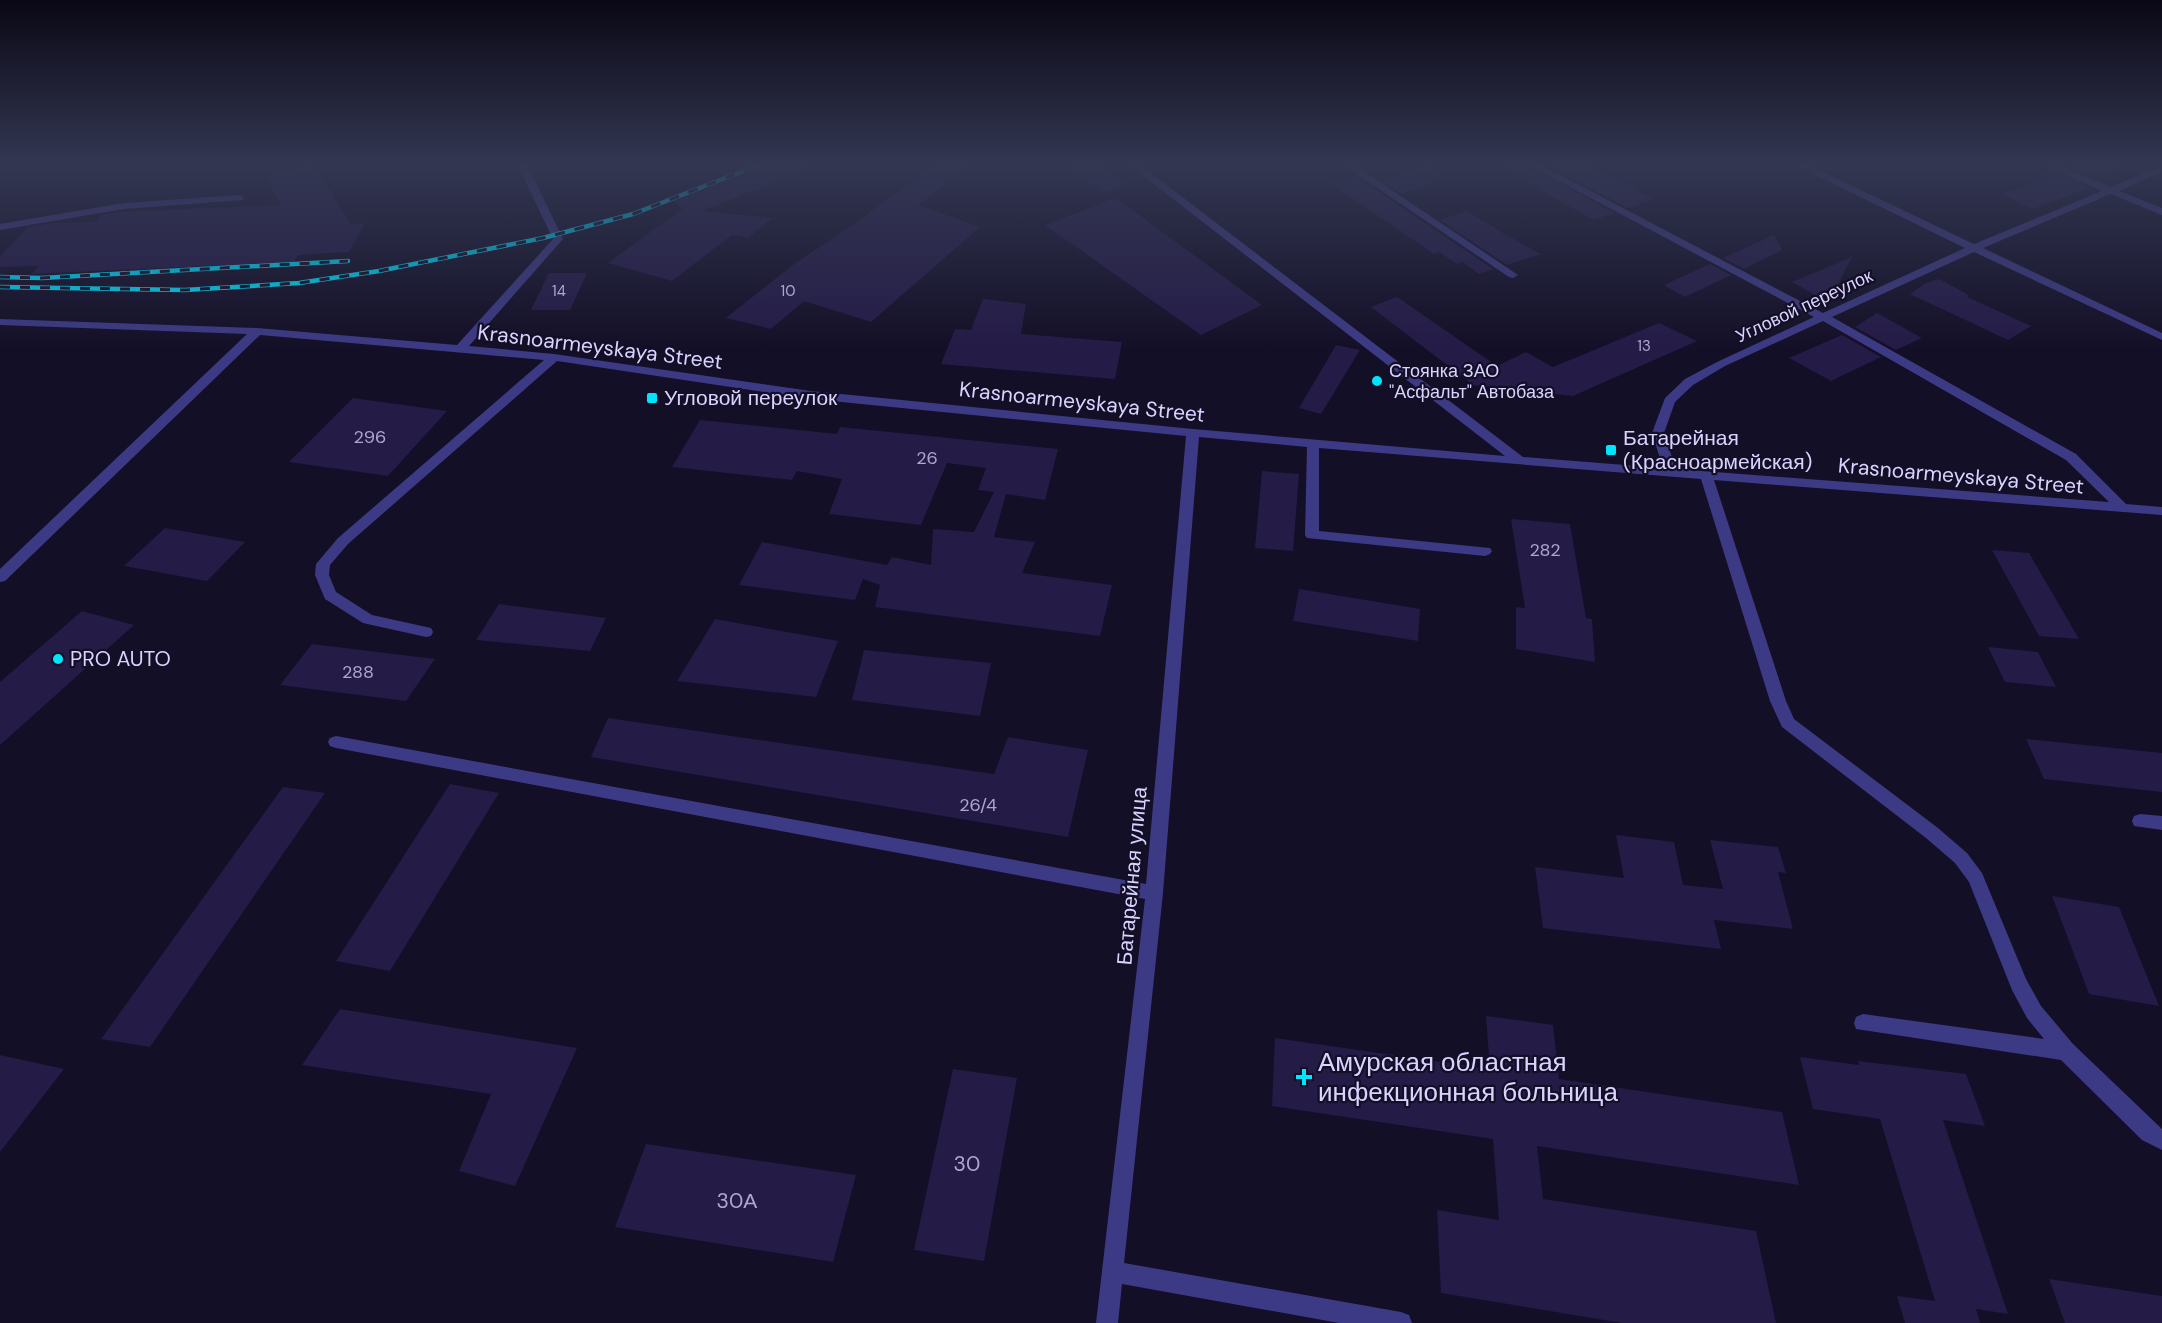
<svg xmlns="http://www.w3.org/2000/svg" width="2162" height="1323" font-family="'DM Sans',sans-serif">
	<style>
		.building { fill: #241b47 }
		.lines { fill: none; stroke-linecap: round; stroke-linejoin: round }
		.minor { fill: #3d3a85; fill-rule: evenodd }
		.rail-casing { stroke: #00e5ff; stroke-width: 4.5 }
		.rail { stroke: #130f26; stroke-width: 3; stroke-dasharray: 10; stroke-linecap: butt }
		.poi-dot { fill: #00e5ff; stroke: #130f26; stroke-width: 2 }
		.labels { text-anchor: middle; stroke-width: 4.5; stroke-linejoin: round; paint-order: stroke }
		.far-number-label { font-size: 15px; fill: #aca6d1 }
		.far-street-label { font-size: 18px; fill: #d9d4ff; stroke: #130f26 }
		.far-poi-label { font-size: 18px; fill: #d9d4ff; stroke: #130f26; text-anchor: start }
		.number-label { font-size: 18px; fill: #aca6d1 }
		.street-label { font-size: 21px; fill: #d9d4ff; stroke: #130f26 }
		.poi-label { font-size: 21px; fill: #d9d4ff; stroke: #130f26; text-anchor: start }
		.near-number-label { font-size: 21px; fill: #aca6d1 }
		.near-poi-label { font-size: 26px; fill: #d9d4ff; stroke: #130f26; text-anchor: start }
	</style>
	<rect width="100%" height="100%" fill="#130f26"/>
	<path class="building" d="M314,164L350,224L365,223L349,252L298,255L294,262L31,274L39,266L0,267V256L28,227L53,223L96,222L101,215L120,212L281,205L265,176Z
		M771,164H813L814,167L701,211L772,218L748,238L732,235L672,281L608,263L682,209L685,210L673,201Z
		M936,164H972L918,205L980,227L871,322L804,301L771,329L726,318L794,264L848,228Z
		M1063,164H1098L1127,184L1103,192Z
		M1427,164L1449,177L1401,194L1381,180Z
		M1494,164H1525L1614,213L1594,220Z
		M1544,164H1586L1654,199L1628,208Z
		M2073,164H2124L2125,167L2094,178L2066,166Z
		M2052,171L2090,188L2032,209L2002,194L2047,178L2041,175Z
		M1355,176L1493,269L1479,274L1462,262L1457,264L1439,252L1434,254L1331,184Z
		M1116,198L1262,305L1201,335L1045,225Z
		M1467,211L1501,232L1541,254L1507,265L1440,220Z
		M1774,235L1782,250L1744,269L1723,258Z
		M1852,257L1833,294L1822,299L1792,282Z
		M1710,264L1731,275L1685,297L1664,285Z
		M549,273H587L570,310H531Z
		M1939,279L1969,295L1967,297L2031,326L2008,340L1910,294L1926,283Z
		M1397,297L1497,366L1526,352L1553,367L1659,323L1697,341L1573,396L1473,385L1371,307Z
		M983,299L1026,304L1021,334L1122,342L1115,379L941,364L955,329L971,330Z
		M1877,313L1922,338L1896,350L1855,327Z
		M1842,335L1881,357L1831,381L1789,358Z
		M1336,345L1360,350L1321,414L1299,408Z
		M353,398L447,411L388,476L289,462Z
		M700,420L837,434L840,427L1058,449L1045,500L1006,494L994,537L1035,542L1022,573L1112,585L1100,636L875,607L880,585L863,579L855,600L739,585L762,542L887,565L892,557L931,565L933,529L974,532L994,492L978,490L986,468L947,463L921,525L829,514L842,479L797,471L792,480L672,467Z
		M1262,471L1299,474L1293,551L1255,548Z
		M1511,519L1570,524L1586,618L1592,619L1595,662L1516,649V607L1525,608Z
		M165,528L245,542L207,581L124,566Z
		M1992,550L2029,553L2079,639L2039,636Z
		M1299,589L1420,609L1418,641L1293,621Z
		M499,604L606,618L590,651L476,640Z
		M82,611L134,625L0,745V682Z
		M715,619L838,641L816,697L677,681Z
		M312,644L435,659L406,701L280,685Z
		M1988,647L2038,652L2056,687L2005,682Z
		M864,650L991,663L980,716L852,700Z
		M608,718L994,774L1008,737L1088,750L1068,837L591,757Z
		M2026,739L2162,753V792L2044,779Z
		M450,784L499,793L390,971L336,961Z
		M283,787L325,793L150,1047L101,1039Z
		M1616,835L1674,842L1683,885L1723,889L1710,840L1778,847L1786,873L1778,872L1793,929L1714,920L1721,949L1543,928L1535,867L1624,878Z
		M2052,896L2119,907L2159,1006L2089,994Z
		M340,1009L577,1048L515,1186L459,1171L491,1094L302,1065Z
		M1486,1016L1553,1025L1559,1079L1782,1112L1799,1185L1537,1146L1543,1199L1756,1231L1776,1323H1622L1441,1293L1437,1210L1499,1220L1493,1139L1272,1106L1275,1038L1490,1069Z
		M0,1055L64,1069L0,1152Z
		M1800,1057L1859,1065L1858,1061L1966,1074L1985,1126L1943,1120L2008,1314L1976,1309L1980,1323H1905L1897,1296L1935,1301L1880,1119L1813,1109Z
		M953,1069L1017,1078L984,1261L914,1250Z
		M646,1144L856,1175L833,1262L615,1227Z
		M2049,1279L2162,1296V1323H2065Z"/>
	<g class="lines">
		<path class="minor" d="M517,164H527L563,239L469,346L554,354L811,391L1193,429L1505,456L1128,164H1139L1523,457L1663,468L1652,433L1665,398L1685,379L1717,362L1814,317L1527,164H1539L1823,313L1965,248L1793,164H1806L1974,244L2102,191L2042,164H2055L2111,187L2162,166V172L2119,191L2162,208V215L2111,194L1983,248L2162,333V340L1974,252L1832,317L2076,454L2126,504L2162,507V515L1714,480L1786,701L1794,719L1938,828L1967,853L1982,873L2026,979L2041,1006L2073,1044L2162,1129V1150L2142,1140L2061,1060L1856,1029L1854,1023L1856,1017L1863,1014L2044,1039L2027,1018L2012,990L1969,882L1955,863L1926,838L1782,727L1770,701L1701,479L1319,448V531L1490,548L1492,551L1490,554L1485,556L1307,538L1305,535L1307,447L1199,437L1163,893L1124,1263L1401,1312L1409,1315L1412,1323H1339L1122,1284L1118,1323H1096L1145,899L336,748L330,746L328,742L330,738L336,736L1146,884L1186,436L811,399L557,361L348,544L330,565L329,575L336,592L372,615L431,628L433,632L431,636L426,637L363,623L325,599L315,575L316,564L338,538L544,360L260,335L5,581L0,582V569L247,334L0,325V319L257,328L457,345L553,239ZM1823,321L2066,460L2109,502L1676,469L1664,433L1675,402L1693,385L1725,366Z
			M1342,164H1353L1518,275L1513,278L1509,277Z
			M239,195L244,198L243,200L124,209L0,230V224L124,203Z
			M2140,814L2162,816V830L2134,826L2132,821L2134,816Z"/>
		<g class="rail-casing">
			<path id="rail" d="M0,277L42,278L348,261
				M0,287L185,290L299,283L379,271L543,238L633,214L761,164"/>
		</g>
		<use href="#rail" class="rail"/>
	</g>
	<linearGradient id="sky" x2="0" y2="1"><stop stop-color="#0a0815"/><stop offset="0.47" stop-color="#333752"/><stop offset="1" stop-color="#333752" stop-opacity="0"/></linearGradient>
	<rect width="2162" height="349" fill="url(#sky)"/>
	<g class="poi-dot">
		<circle cx="1377" cy="381" r="6"/>
		<rect x="646" y="392" width="12" height="12" rx="3"/>
		<rect x="1605" y="444" width="12" height="12" rx="3"/>
		<circle cx="58" cy="659" r="6"/>
		<path d="M1301 1068h6v6h6v6h-6v6h-6v-6h-6v-6h6z"/>
	</g>
	<g class="labels">
		<g class="far-number-label">
			<text x="559" y="296">14</text>
			<text x="788" y="296">10</text>
			<text x="1644" y="351">13</text>
		</g>
		<g class="far-street-label">
			<text transform="translate(1804 306) rotate(-25)" y="6">Угловой переулок</text>
		</g>
		<g class="far-poi-label">
			<text x="1389" y="377">Стоянка ЗАО<tspan x="1389" dy="21">"Асфальт" Автобаза</tspan></text>
		</g>
		<g class="number-label">
			<text x="370" y="443">296</text>
			<text x="927" y="464">26</text>
			<text x="1545" y="556">282</text>
			<text x="358" y="678">288</text>
			<text x="978" y="811">26/4</text>
		</g>
		<g class="street-label">
			<text transform="translate(600 347) rotate(7)" y="7">Krasnoarmeyskaya Street</text>
			<text transform="translate(1082 402) rotate(6)" y="7">Krasnoarmeyskaya Street</text>
			<text transform="translate(1961 476) rotate(5)" y="7">Krasnoarmeyskaya Street</text>
			<text transform="translate(1132 876) rotate(-85)" y="7">Батарейная улица</text>
		</g>
		<g class="poi-label">
			<text x="664" y="405">Угловой переулок</text>
			<text x="1623" y="445">Батарейная<tspan x="1623" dy="24">(Красноармейская)</tspan></text>
			<text x="70" y="666">PRO AUTO</text>
		</g>
		<g class="near-number-label">
			<text x="967" y="1171">30</text>
			<text x="737" y="1208">30А</text>
		</g>
		<g class="near-poi-label">
			<text x="1318" y="1071">Амурская областная<tspan x="1318" dy="30">инфекционная больница</tspan></text>
		</g>
	</g>
</svg>
